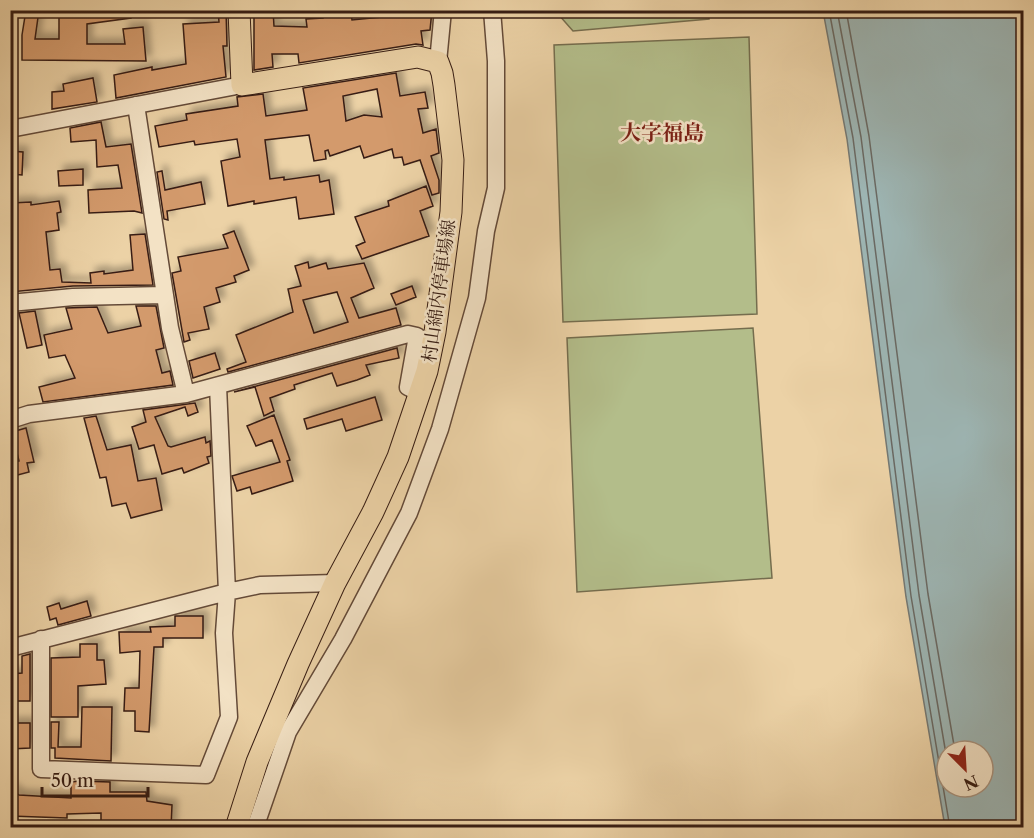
<svg xmlns="http://www.w3.org/2000/svg" width="1034" height="838" font-family="'Libre Caslon Text','Noto Serif JP',serif">
	<style>
		.green { fill: #b3bd8a; stroke: #756d4e; stroke-width: 1.5 }
		.water { fill: #9db5b3; stroke: #747873; stroke-width: 1.5; fill-rule: evenodd }
		.lines { fill: none; stroke-linecap: round; stroke-linejoin: round }
		.shore { stroke: #6a6963; stroke-width: 1.5 }
		.building { fill: #d39a6c; stroke: #371d13; stroke-width: 1.5; fill-rule: evenodd; filter: url(#shadow) }
		.minor-casing { stroke: #644a38; stroke-width: 19 }
		.major-casing { stroke: #371d13; stroke-width: 23 }
		.minor { stroke: #f3e2c5; stroke-width: 16 }
		.major { stroke: #ecd2a6; stroke-width: 21 }
		.labels { text-anchor: middle; stroke-width: 5; stroke-linejoin: round; paint-order: stroke }
		.street-label { font-size: 18px; fill: #371d13; stroke: #f3e2c5 }
		.quarter-label { font-size: 21px; font-weight: bold; fill: #7a1f14; stroke: #f3e2c5 }
	</style>
	<defs>
		<filter id="shadow"><feDropShadow dx="5.5" dy="-5.5" stdDeviation="3" flood-color="#0004"/></filter>
	</defs>
	<rect width="100%" height="100%" fill="#ecd2a6"/>
	<filter id="stains"><feTurbulence type="fractalNoise" baseFrequency=".00333" numOctaves="4"/><feColorMatrix values="0 0 0 0 .2 0 0 0 0 .09 0 0 0 0 .02 0 0 0 .5 -.17"/></filter>
	<radialGradient id="worn" r=".72"><stop offset=".6" stop-color="#630" stop-opacity="0"/><stop offset="1" stop-color="#630" stop-opacity=".3"/></radialGradient>
	<path class="green" d="M558,11H708L709,19L573,31L558,14Z
		M749,37L757,314L563,322L554,45Z
		M753,328L772,578L577,592L567,338Z"/>
	<path class="water" d="M823,11H1023V827H945L906,597L847,139ZM947,751H983V787H947Z"/>
	<g class="lines">
		<path class="shore" d="M829,10L853,138L911,596L950,828
			M837,10L861,137L919,595L947,760
			M846,10L869,136L928,594L955,751"/>
	</g>
	<path class="building" d="M26,10H39L35,39H59V10H131V18L87,24V44H125L123,29L143,27L146,61L22,60V35Z
		M218,10H226L227,46H223L226,77L116,98L114,75L152,67V70L186,64L183,24L219,22Z
		M254,10H273L274,26L307,27L306,19L323,18L322,10H341L342,16L351,14L352,20L381,17L378,10H432L430,30L421,31L423,45L416,44L299,63L298,54H272L273,67L254,70Z
		M396,73L400,96L425,92L428,108L418,109L423,133L436,129L439,153L431,156L439,180V193L432,195L420,160L404,165L402,157L394,158L392,149L364,158L360,146L330,156L328,150L325,151L326,159L314,161L309,135L265,140L270,179L284,177V180L319,175L320,182L329,180L334,214L299,219L296,197L254,204V201L228,206L221,161L240,157L237,139L195,145L194,141L159,147L155,126L187,120L186,114L238,106L237,97L263,94L266,116L307,110L303,88ZM377,89L382,117L364,115L346,121L343,96Z
		M93,78L97,102L52,109V92L64,91L63,84Z
		M101,122L106,147L131,144L142,213L134,211L89,213L88,190L122,188L118,165L97,167L96,140L71,142L70,128Z
		M10,151L23,152L22,175L10,174Z
		M83,169V185L59,186L58,171Z
		M162,171L165,190L201,182L205,204L167,211L168,220L164,219L157,172Z
		M426,186L433,206L420,211L429,236L362,259L356,246L365,242L355,217L389,206L388,201Z
		M59,201L61,212L57,213L59,230L46,232L50,270L60,269L62,282L91,283L90,273L104,271V274L133,270L130,235L145,234L153,285L73,286L10,292V280L15,279L10,246L11,203L31,202V205Z
		M234,231L249,270L234,276L236,282L216,288L220,302L204,307L209,329L188,333L190,340L184,342L172,273L181,271L178,257L228,248L223,235Z
		M308,262L309,268L326,263L328,269L364,263L374,288L351,298L359,318L396,308L401,325L228,372L227,369L246,362L236,335L293,312L288,289L301,286L295,266ZM337,292L348,322L314,333L303,300Z
		M412,286L416,297L396,305L391,294Z
		M136,306H156L164,348L156,350L162,373L170,371L173,385L43,402L39,387L75,378L65,355L49,358L44,335L72,329L66,308L97,307L108,333L141,326Z
		M35,311L42,345L27,348L19,313Z
		M397,348L399,358L366,365L370,375L357,380L337,386L332,373L294,385L295,389L270,398L274,411L264,416L255,387L234,392Z
		M215,353L220,369L193,378L189,361Z
		M375,397L382,420L346,431L342,419L307,429L304,419Z
		M195,403L198,412L188,416L185,407L155,417L168,446L171,447L205,437L206,443L210,441L211,456L207,457L209,463L184,473L182,468L162,474L154,445L139,449L132,427L146,422L143,410Z
		M274,415L290,460L287,461L293,481L252,494L250,487L237,491L232,476L280,462L272,440L256,446L247,426Z
		M96,416L107,450L131,445L138,481L156,478L162,510L131,518L126,503L112,506L106,477L100,478L84,418Z
		M26,428L34,462L27,463L29,472L10,477V463L19,461L12,432Z
		M87,601L91,616L58,625L56,618L50,620L47,607L59,603L61,609Z
		M175,616H203V638H163V647H154L149,732L135,731V711H124L125,688H139L140,651L120,653L119,632H151L150,627L175,626Z
		M80,644H97V660H104L106,684L78,686V717H51V658L80,657Z
		M30,654V701H10V674L22,673V656Z
		M82,707H112L111,761L55,758V748H51V722H59L58,747H81Z
		M10,723H30V748L10,749Z
		M80,781L110,782V792H146L147,801L172,805L171,828H115L114,825H101V813L67,814V818L10,816V788L19,795L71,798V782Z"/>
	<g class="lines">
		<g class="minor-casing">
			<path id="minor" d="M438,62L443,10
				M136,105L170,328L186,394
				M10,129L242,85
				M10,303L73,297L164,295
				M10,420L29,414L186,394L408,334L417,336L408,387L420,393
				M41,639V769L206,775L229,717L224,633L227,592L218,386
				M10,648L227,592L260,585L335,583
				M255,828L288,732L343,639L409,513L440,429L477,298L486,231L496,188V61L492,10"/>
		</g>
		<g class="major-casing">
			<path id="major" d="M236,828L257,762L298,664L335,583L373,512L398,457L427,371L435,332L451,212L453,160L444,85L442,73L438,62L418,57L242,85L239,10"/>
		</g>
		<use href="#minor" class="minor"/>
		<use href="#major" class="major"/>
	</g>
	<g class="labels">
		<g class="street-label">
			<text transform="translate(439 291) rotate(-82)" y="6">村山綿内停車場線</text>
		</g>
		<g class="quarter-label">
			<text x="662" y="140">大字福島</text>
		</g>
	</g>
	<rect width="1034" height="838" fill="none" stroke="#ecd2a6" stroke-width="36"/>
	<rect x="12" y="12" width="1010" height="814" fill="none" stroke="#371d13" stroke-width="3"/>
	<rect x="18" y="18" width="998" height="802" fill="none" stroke="#371d13" stroke-width="1.5"/>
	<g transform="translate(965 769) rotate(156)"><circle r="28" fill="#f3e2c5" stroke="#a8937e" stroke-width="1.5"/>
	<path d="M0-4.5L10 22L0 15L-10 22Z" fill="#8f2418"/>
	<text y="-9" font-size="16" font-weight="bold" text-anchor="middle" fill="#371d13">N</text>
	</g>
	<path d="M42 787v9h106v-9" fill="none" stroke="#371d13" stroke-width="3"/>
	<text x="51" y="787" font-size="18" fill="#371d13" stroke="#f3e2c5" stroke-width="4.5" paint-order="stroke">50 m</text>
	<rect width="100%" height="100%" filter="url(#stains)"/>
	<rect width="100%" height="100%" fill="url(#worn)"/>
</svg>
